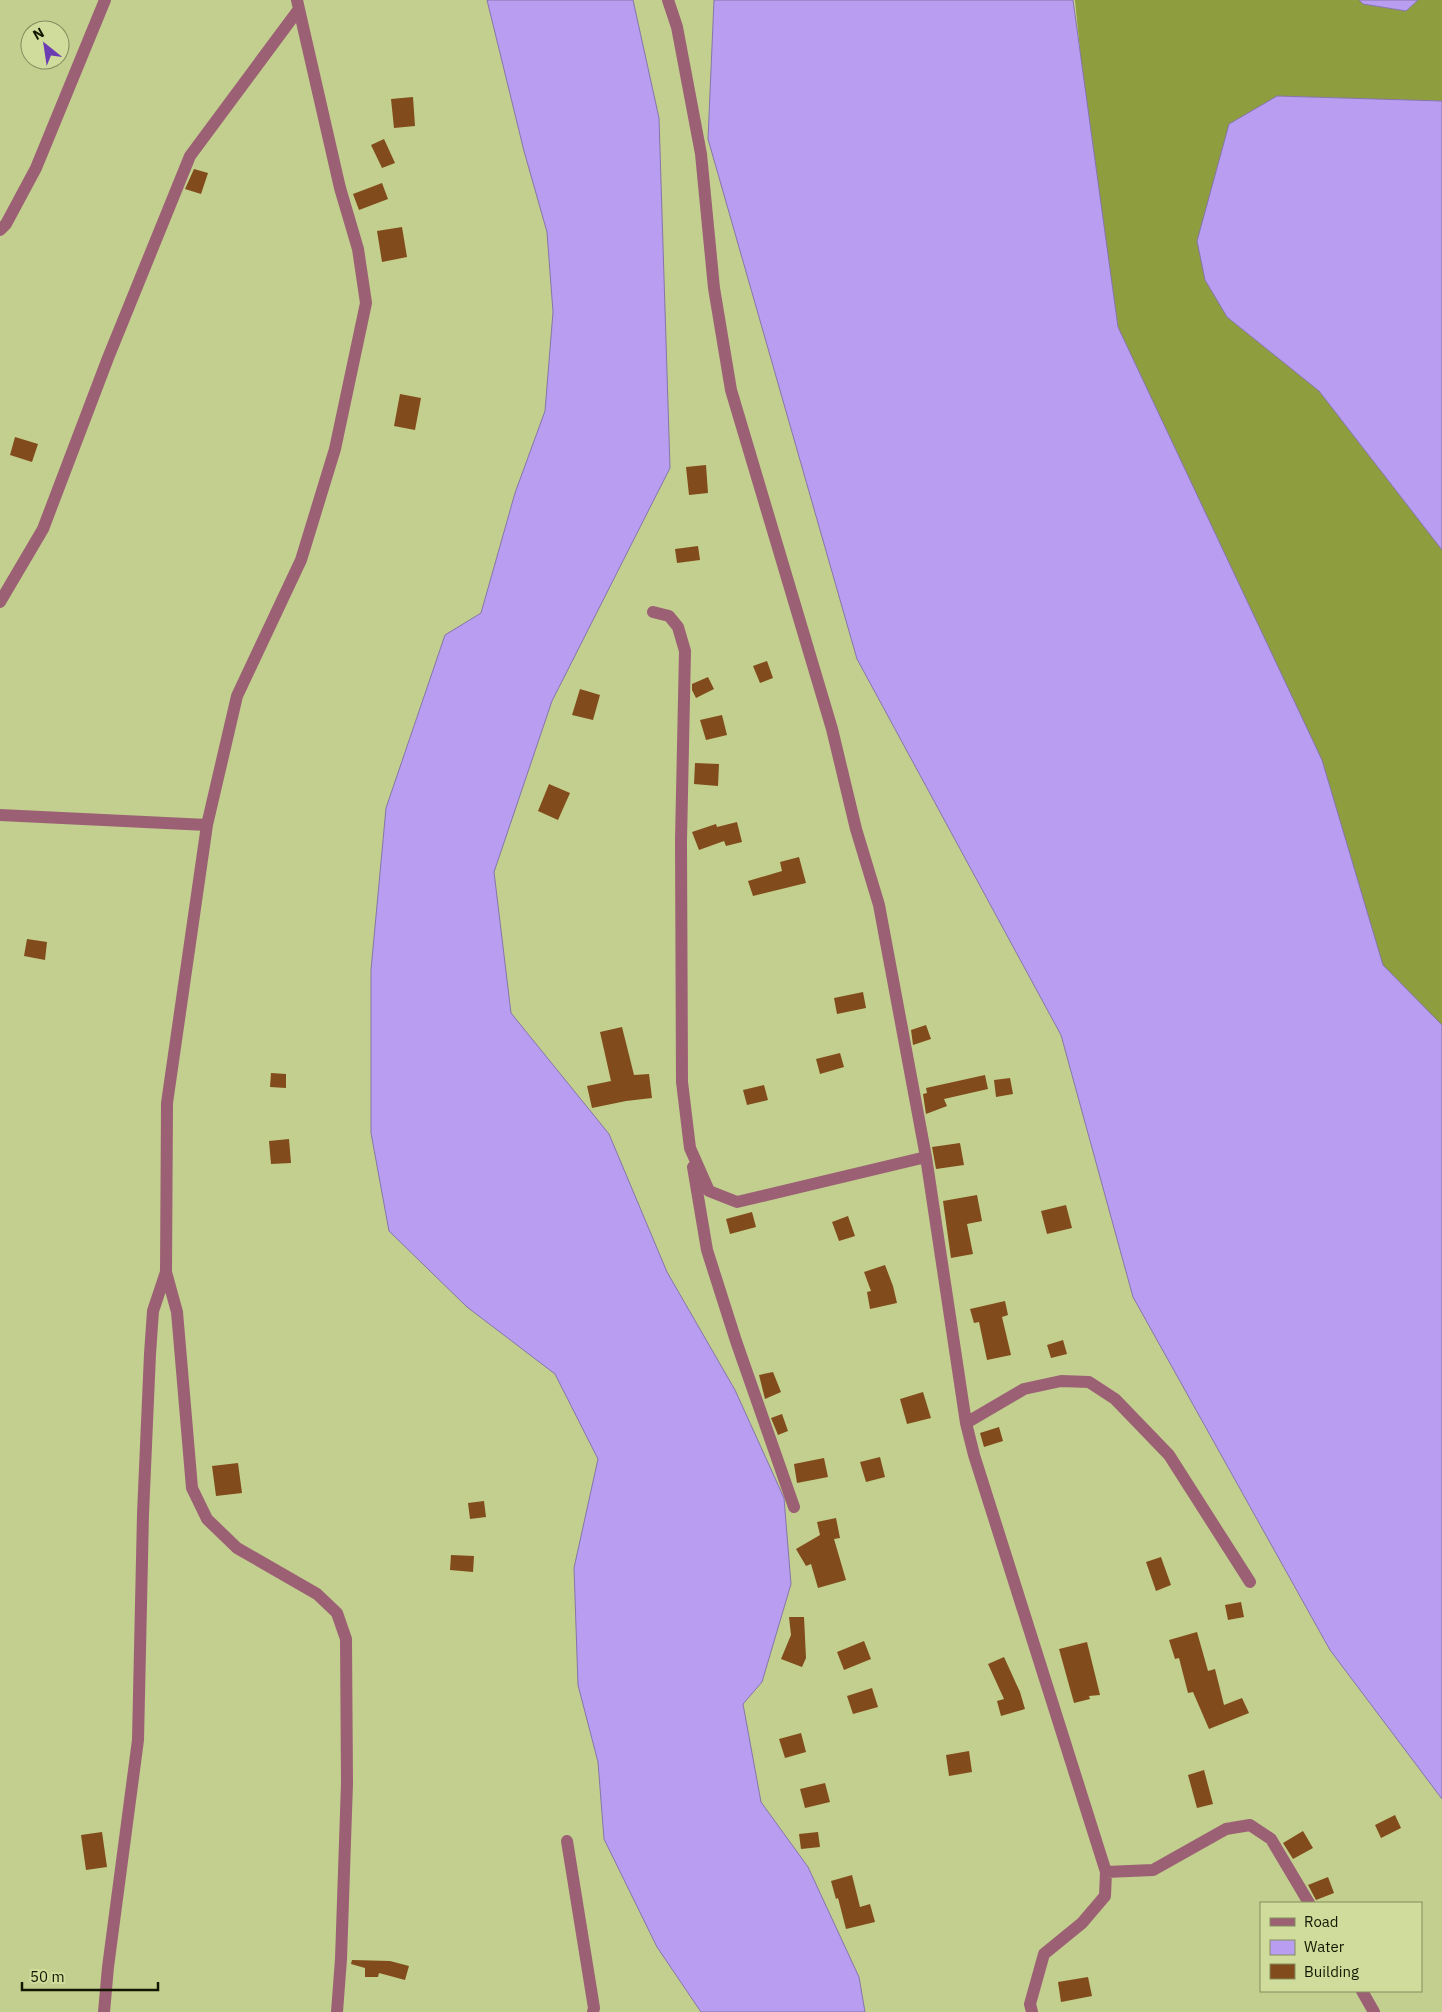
<svg xmlns="http://www.w3.org/2000/svg" width="1442" height="2012" font-family="'IBM Plex Sans',sans-serif">
	<style>
		.forest { fill: #8e9e3f }
		.water { fill: #b89df1; stroke: #8675a9 }
		.building { fill: #824b1b }
		.lines { fill: none; stroke-linecap: round; stroke-linejoin: round }
		.minor { stroke: #9c6075; stroke-width: 12 }
	</style>
	<rect width="100%" height="100%" fill="#c2cf8f"/>
	<path class="forest" d="M1075,0H1359L1363,4L1406,11L1418,0H1442V101L1277,96L1227,317L1319,391L1442,550V1105L1381,1052L1118,327L1089,140Z"/>
	<path class="water" d="M487,0H633L659,118L670,468L552,701L494,872L511,1013L609,1134L667,1272L735,1390L784,1498L791,1584L762,1682L743,1704L761,1802L808,1867L859,1977L865,2012H701L657,1947L604,1839L598,1762L578,1685L574,1568L598,1459L555,1374L467,1307L389,1231L371,1133V970L386,808L445,635L481,613L515,493L545,411L553,312L547,232L524,151Z
		M714,0H1073L1118,327L1322,760L1383,965L1442,1025V1799L1330,1650L1133,1297L1061,1035L857,659L708,139Z
		M1359,0H1418L1406,11L1363,4Z
		M1277,96L1442,101V550L1319,391L1227,317L1205,280L1197,241L1229,124Z"/>
	<path class="building" d="M413,97L415,126L394,128L391,99Z
		M384,139L395,163L382,168L371,145Z
		M194,169L208,173L201,194L185,189Z
		M382,183L388,199L359,210L353,194Z
		M402,227L407,257L382,262L377,231Z
		M400,394L421,398L415,430L394,426Z
		M15,437L38,444L32,462L10,455Z
		M706,465L708,493L689,495L686,467Z
		M698,546L700,560L677,563L675,549Z
		M767,661L773,678L760,683L753,666Z
		M708,677L714,689L696,698L692,690V684Z
		M580,689L600,695L593,720L572,715Z
		M722,715L727,735L706,740L700,720Z
		M695,763L719,764L718,786L694,784Z
		M549,784L570,793L558,820L538,811Z
		M737,822L742,842L726,846L724,841L699,850L692,832L716,824L717,827Z
		M799,857L806,883L753,896L748,881L782,871L780,862Z
		M27,939L47,942L45,960L24,956Z
		M863,992L866,1008L837,1014L834,998Z
		M926,1025L931,1039L913,1045L911,1030Z
		M622,1027L634,1075L649,1074L652,1098L626,1101L592,1108L587,1086L611,1081L600,1032Z
		M840,1053L844,1067L820,1074L816,1059Z
		M271,1073L286,1074V1088L270,1087Z
		M985,1075L988,1089L944,1099L947,1106L926,1114L923,1094L927,1093L926,1088Z
		M1010,1078L1013,1094L996,1097L994,1080Z
		M764,1085L768,1100L747,1105L743,1090Z
		M289,1139L291,1163L271,1164L269,1141Z
		M960,1143L964,1165L936,1169L932,1147Z
		M977,1195L982,1221L967,1224L973,1254L951,1258L943,1201Z
		M1066,1205L1072,1228L1047,1234L1041,1211Z
		M752,1212L756,1227L730,1234L726,1219Z
		M848,1216L855,1236L839,1241L832,1222Z
		M885,1265L893,1286L897,1303L870,1309L867,1292L871,1291L864,1272Z
		M1005,1301L1008,1315L1002,1317L1011,1355L987,1360L979,1322L974,1323L970,1309Z
		M1063,1340L1067,1354L1051,1358L1047,1345Z
		M773,1372L781,1392L765,1399L759,1375Z
		M923,1392L931,1418L907,1424L900,1399Z
		M782,1414L788,1431L778,1435L771,1418Z
		M999,1427L1003,1441L984,1447L980,1433Z
		M880,1457L885,1477L866,1482L860,1462Z
		M824,1458L828,1477L797,1483L794,1464Z
		M238,1463L242,1493L216,1496L212,1466Z
		M484,1501L486,1517L470,1519L468,1503Z
		M836,1518L840,1538L834,1539L846,1580L818,1588L811,1564L806,1566L796,1549L820,1535L817,1522Z
		M451,1555L474,1556L473,1572L450,1570Z
		M1161,1557L1171,1585L1156,1591L1146,1562Z
		M1241,1602L1244,1617L1228,1620L1225,1605Z
		M789,1617H804L806,1658L802,1667L781,1659L791,1635Z
		M1197,1632L1208,1671L1215,1669L1224,1705L1242,1698L1249,1713L1209,1729L1193,1692L1188,1693L1179,1658L1175,1659L1169,1640Z
		M864,1641L871,1659L844,1670L837,1652Z
		M1087,1642L1100,1695L1089,1696L1090,1699L1074,1703L1059,1649Z
		M1004,1657L1020,1692L1025,1709L1001,1716L997,1701L1004,1699L988,1664Z
		M872,1688L878,1707L853,1714L847,1696Z
		M801,1733L806,1752L785,1758L779,1739Z
		M969,1751L972,1772L949,1776L946,1755Z
		M1204,1770L1213,1804L1197,1808L1188,1775Z
		M825,1783L830,1802L805,1808L800,1789Z
		M1395,1815L1401,1828L1381,1838L1375,1825Z
		M1303,1831L1313,1848L1293,1859L1283,1843Z
		M102,1832L107,1867L86,1870L81,1835Z
		M818,1832L820,1847L801,1849L799,1834Z
		M852,1875L860,1907L870,1904L875,1922L846,1929L838,1898L836,1899L831,1881Z
		M1328,1877L1334,1893L1316,1900L1308,1885Z
		M352,1960L390,1961L409,1966L405,1980L379,1973L378,1977H365V1968L351,1964Z
		M1088,1977L1092,1996L1061,2002L1058,1982Z"/>
	<g class="lines">
		<path class="minor" d="M668,0L677,27L701,154L714,288L731,390L832,729L856,829L879,905L926,1157L966,1423L974,1455L1106,1872L1105,1896L1082,1923L1044,1954L1030,2004L1032,2012
			M0,230L6,224L36,168L105,0
			M0,602L43,529L108,358L190,156L299,9L297,0
			M653,612L669,616L678,627L685,651L681,841L682,1082L690,1148L709,1191L737,1202L926,1157
			M0,815L207,825
			M693,1167L707,1250L736,1341L794,1507
			M166,1272L177,1312L192,1488L207,1519L237,1548L317,1594L337,1613L346,1639L347,1783L341,1959L337,2012
			M966,1423L1024,1389L1061,1381L1089,1382L1115,1399L1169,1455L1250,1582
			M567,1841L594,2008L593,2012
			M1106,1872L1153,1870L1226,1829L1250,1825L1271,1839L1309,1903
			M1362,1991L1374,2012
			M104,2012L108,1967L138,1740L143,1514L150,1354L153,1311L166,1272L167,1103L207,825L237,696L301,560L335,449L366,303L358,249L340,188L299,9"/>
	</g>
	<rect x="1260" y="1902" width="162" height="90" fill="#cfdc9c" stroke="#848d5e"/>
	<rect x="1270" y="1918" width="25" height="8" fill="#9c6075" stroke="#848d5e"/>
	<text x="1304" y="1927" font-size="15" fill="#131701">Road</text>
	<rect x="1270" y="1940" width="25" height="15" fill="#b89df1" stroke="#848d5e"/>
	<text x="1304" y="1952" font-size="15" fill="#131701">Water</text>
	<rect x="1270" y="1964" width="25" height="15" fill="#824b1b" stroke="#848d5e"/>
	<text x="1304" y="1977" font-size="15" fill="#131701">Building</text>
	<g transform="translate(45 45) rotate(330)"><circle r="24" fill="#cfdc9c" stroke="#848d5e"/>
	<path d="M0-4L9 19L0 12L-9 19Z" fill="#6c3cb3"/>
	<text y="-8" font-size="14" font-weight="bold" text-anchor="middle" fill="#131701">N</text>
	</g>
	<path d="M22 1982v8h136v-8" fill="none" stroke="#131701" stroke-width="2.5"/>
	<text x="30" y="1982" font-size="15" fill="#131701" stroke="#cfdc9c" stroke-width="4" paint-order="stroke">50 m</text>
</svg>
